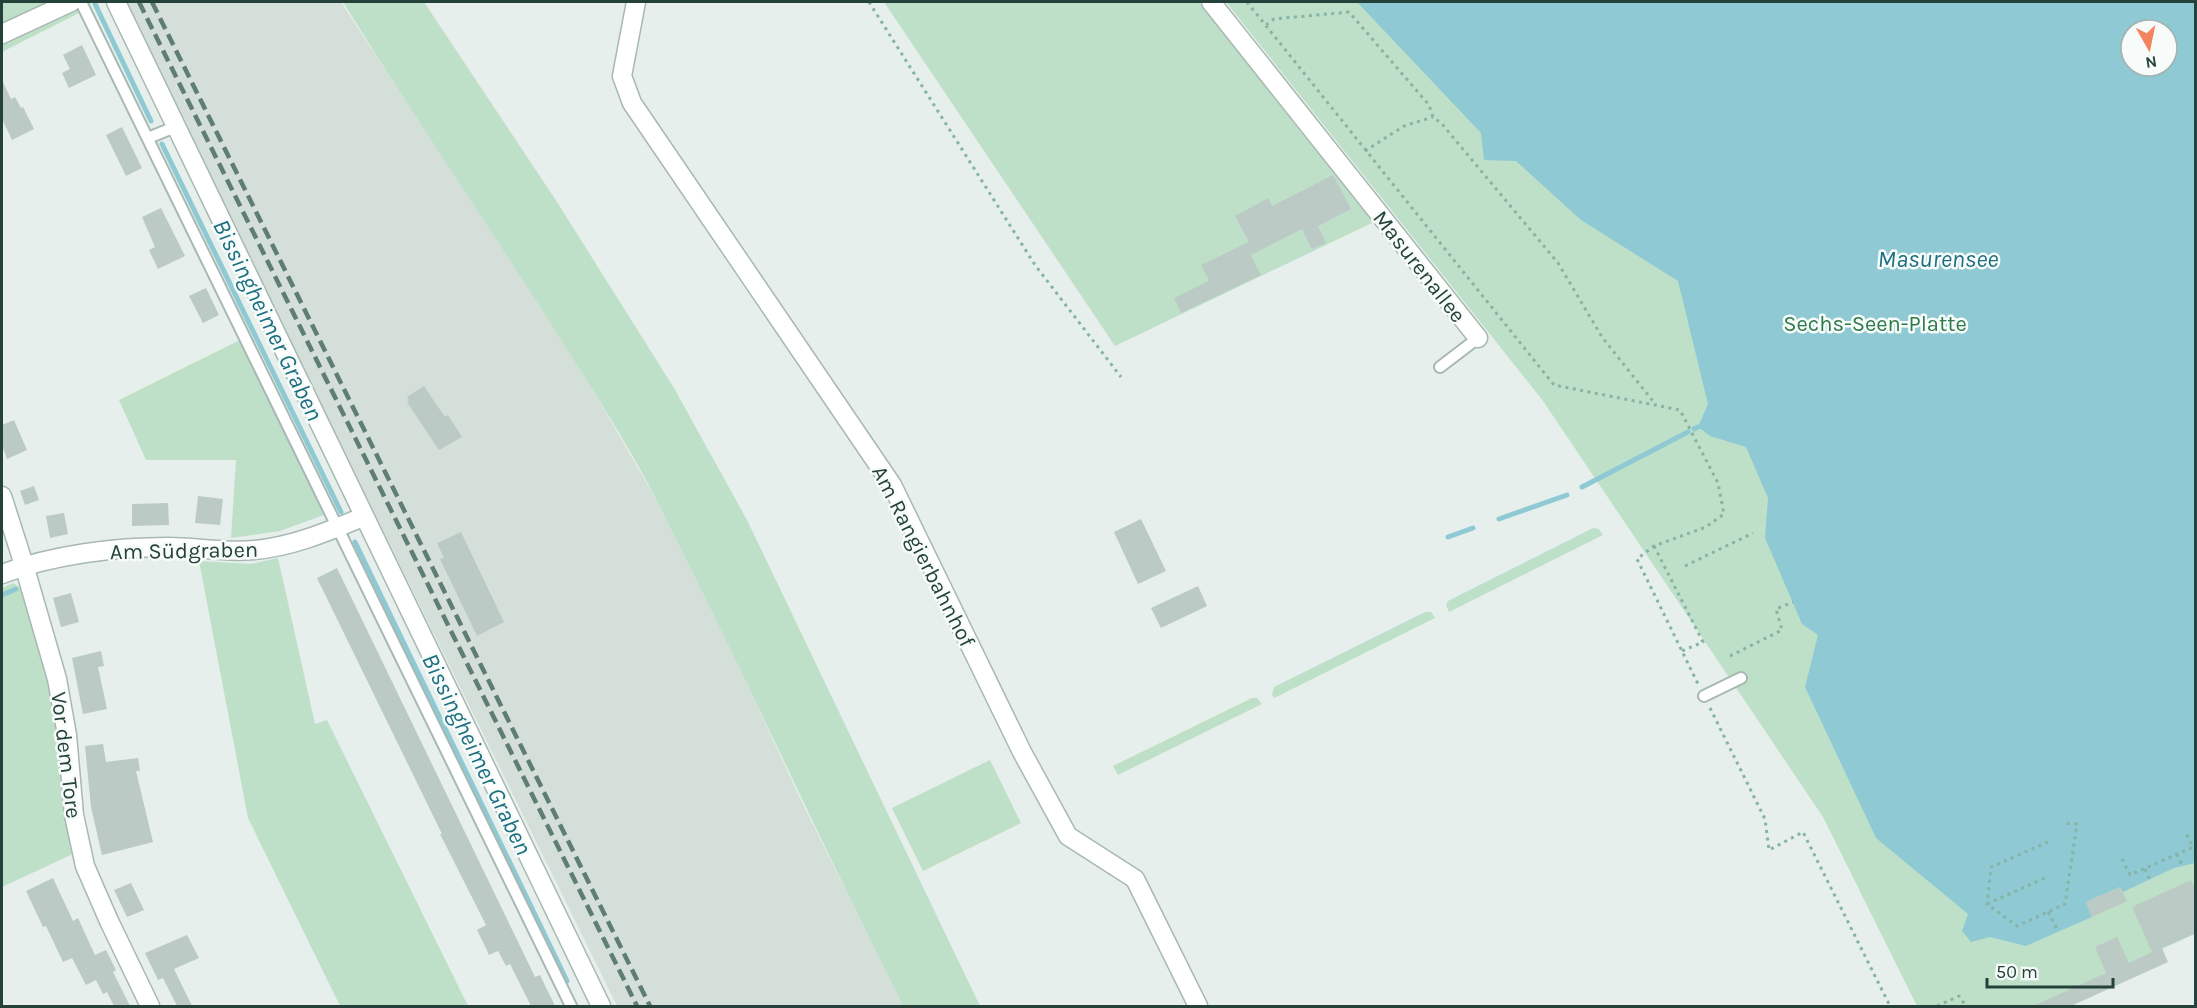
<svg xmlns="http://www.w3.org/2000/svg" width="2197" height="1008" font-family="Karla,sans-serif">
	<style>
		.built { fill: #d4dfda }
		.green { fill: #bfe0c8; fill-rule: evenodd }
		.water { fill: #8ec9d4; fill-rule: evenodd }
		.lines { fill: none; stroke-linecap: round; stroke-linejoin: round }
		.stream { stroke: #8ec9d4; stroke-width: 5 }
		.building { fill: #bbcac4 }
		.lane-casing { stroke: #a8b8b2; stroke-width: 14 }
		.street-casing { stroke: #a8b8b2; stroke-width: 21 }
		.path { stroke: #86b3a5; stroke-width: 3; stroke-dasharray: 3 4.5; stroke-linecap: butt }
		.lane { stroke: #fff; stroke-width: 10 }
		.street { stroke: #fff; stroke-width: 18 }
		.rail { stroke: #5f7d75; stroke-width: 4.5; stroke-dasharray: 12 6; stroke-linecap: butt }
		.labels { text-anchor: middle; stroke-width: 5; stroke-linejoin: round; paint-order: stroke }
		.street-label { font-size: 22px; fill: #24423a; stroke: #f7fbf9 }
		.park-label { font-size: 22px; fill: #2d7a4b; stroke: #f7fbf9 }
		.water-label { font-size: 24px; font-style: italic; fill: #1c6f80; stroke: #f7fbf9 }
	</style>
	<rect width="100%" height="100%" fill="#e6efeb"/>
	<path class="built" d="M123,2H341L546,315L593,390L657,501L706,596L800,798L903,1006H617Z"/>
	<path class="green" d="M2,2H76L81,12L2,52Z
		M343,2H424L557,202L674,388L747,520L980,1006H903C819,839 742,668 657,501C624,436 583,375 544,313C477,209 408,107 343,2Z
		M884,2H1199L1374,222L1115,346Z
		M1226,2H2195V934L2035,1006H1917L1823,817L1543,401ZM2131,30H2167V66H2131Z
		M240,340L324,515L280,531L231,538L236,460H146L119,400Z
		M1593,528L1599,529L1603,535L1449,612L1446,605L1448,601Z
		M278,558L315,724L327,720L468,1006H340L248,818L199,561L251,564Z
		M13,583L22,589L47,679L58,739L65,815L73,854L2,887V588Z
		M1425,612H1431L1435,618L1274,698L1272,695L1274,687Z
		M1252,698H1257L1262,704L1118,775L1113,766Z
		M990,760L1021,823L923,871L892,808Z"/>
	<path class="water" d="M1357,2H2195V863L2174,868L2123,892L2120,887L2086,902L2092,917L2026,946L1990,937L1971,942L1962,931L1968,914L1876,838L1805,687L1818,635L1802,624L1765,538L1768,498L1746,447L1710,436L1698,427L1708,404L1678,281L1581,220L1516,161L1484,160L1481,133ZM2131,30H2167V66H2131Z"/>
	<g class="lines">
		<path class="stream" d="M95,4L151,121
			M162,144L341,512
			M1694,429L1698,427
			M1582,487L1688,432
			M1499,519L1567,495
			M1448,537L1473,528
			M355,542L567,981
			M2,595L16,589"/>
	</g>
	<path class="building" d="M82,45L96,75L69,88L62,73L70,69L63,55Z
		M2,80L11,99L15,97L21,108L23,107L34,129L12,140L2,119Z
		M122,127L142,168L126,176L106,135Z
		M1333,175L1351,209L1318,226L1326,243L1312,249L1302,229L1251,255L1261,275L1181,313L1174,298L1209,281L1201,265L1249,242L1235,216L1268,198L1272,206Z
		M161,208L185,256L158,269L149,250L155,247L142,217Z
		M206,288L219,315L203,323L189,296Z
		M424,386L445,417L448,415L462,437L439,450L407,402L409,400L407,397Z
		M14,420L27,450L7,459L2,445V425Z
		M34,486L39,500L25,505L20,491Z
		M198,496L223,499L220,525L195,523Z
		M168,503L169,525L132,526V504Z
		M64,513L68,534L50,538L46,516Z
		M1141,519L1166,571L1138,584L1114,532Z
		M461,532L504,622L477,636L440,559L444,558L437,543Z
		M337,568L535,977L540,975L555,1006H531L510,964L506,966L498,951L489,955L482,940L477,930L486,925L440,834H442L317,578Z
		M1198,586L1207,606L1161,628L1151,608Z
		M71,593L79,622L61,627L53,598Z
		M101,651L104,666L98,667L107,709L83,714L72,658Z
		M103,744L106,762L138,758L140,771H136L153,842L102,855L91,807L85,746Z
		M53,878L73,921L78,918L95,955L106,950L116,970L113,972L130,1006H114L107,992L103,994L96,980L86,985L72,958L63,962L46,926L43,927L26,891Z
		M2191,880L2196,891V933L2162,948L2168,962L2071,1006H2033L2106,973L2095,947L2117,937L2129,963L2152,952L2132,907Z
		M131,883L144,910L127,917L114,890Z
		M2120,887L2127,901L2092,917L2086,902Z
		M187,935L199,958L174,969L192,1006H177L163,978L158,980L145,953Z"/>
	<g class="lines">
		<g class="lane-casing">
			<path id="lane" d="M81,2L571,1006
				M148,138L175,127
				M1440,367L1478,338
				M1704,696L1741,678"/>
		</g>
		<g class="street-casing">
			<path id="street" d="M116,2L601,1006
				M636,2L622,76L632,103L892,485L1022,752L1068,836L1135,879L1198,1006
				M1211,2L1478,338
				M2,34L71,2
				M2,496L24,565L57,679L67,735L74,815L85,866L109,921L150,1006
				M2,574C51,555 115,547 168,547C196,547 226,553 254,550C292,547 329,531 363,517"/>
		</g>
		<path class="path" d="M869,2L1035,265L1121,377
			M1247,2L1554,385L1680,410L1718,483L1724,514L1706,527L1654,546L1637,559L1699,686
			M1266,25L1274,19L1349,12L1429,105L1433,117L1442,124L1558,263L1602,337L1656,405
			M1365,151L1404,126L1433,117
			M1654,546L1703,642L1682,651
			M1685,566L1753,533
			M1730,656L1782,630L1776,609L1793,602
			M1710,708L1765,819L1769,850L1803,832L1890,1006
			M2048,842L1991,867L1987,904L2017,926L2065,904L2077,824L2063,823
			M2177,854L2182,865
			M2122,859L2130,875L2193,847L2185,831
			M2145,869L2150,880
			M1987,904L2045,878
			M2048,912L2058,931
			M1937,1006L1959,996L1966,1006"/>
		<use href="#lane" class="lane"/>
		<use href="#street" class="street"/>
		<path class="rail" d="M139,2L637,1006
			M152,2L650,1006"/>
	</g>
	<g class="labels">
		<g class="street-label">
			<text transform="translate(1420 266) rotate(52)" y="8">Masurenallee</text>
			<text transform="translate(184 550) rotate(-1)" y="8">Am Südgraben</text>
			<text transform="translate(924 556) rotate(63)" y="8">Am Rangierbahnhof</text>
			<text transform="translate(67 755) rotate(83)" y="8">Vor dem Tore</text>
		</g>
		<g class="park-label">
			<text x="1875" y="331">Sechs-Seen-Platte</text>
		</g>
		<g class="water-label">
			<text x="1938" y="267">Masurensee</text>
			<text transform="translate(268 320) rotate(64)" y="8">Bissingheimer Graben</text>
			<text transform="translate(477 754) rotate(64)" y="8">Bissingheimer Graben</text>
		</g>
	</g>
	<rect width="2197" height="1008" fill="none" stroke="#24423a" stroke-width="6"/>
	<g transform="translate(2149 48) rotate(171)"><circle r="28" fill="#f7fbf9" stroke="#a3b1ad" stroke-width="1.5"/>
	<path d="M0-4.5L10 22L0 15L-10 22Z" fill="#f4845f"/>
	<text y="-9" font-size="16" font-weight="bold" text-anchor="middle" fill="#24423a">N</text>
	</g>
	<path d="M1987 978v9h126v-9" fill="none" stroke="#24423a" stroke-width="3"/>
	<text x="1996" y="978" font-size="18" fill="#24423a" stroke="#f7fbf9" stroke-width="4.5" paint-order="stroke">50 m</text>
</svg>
